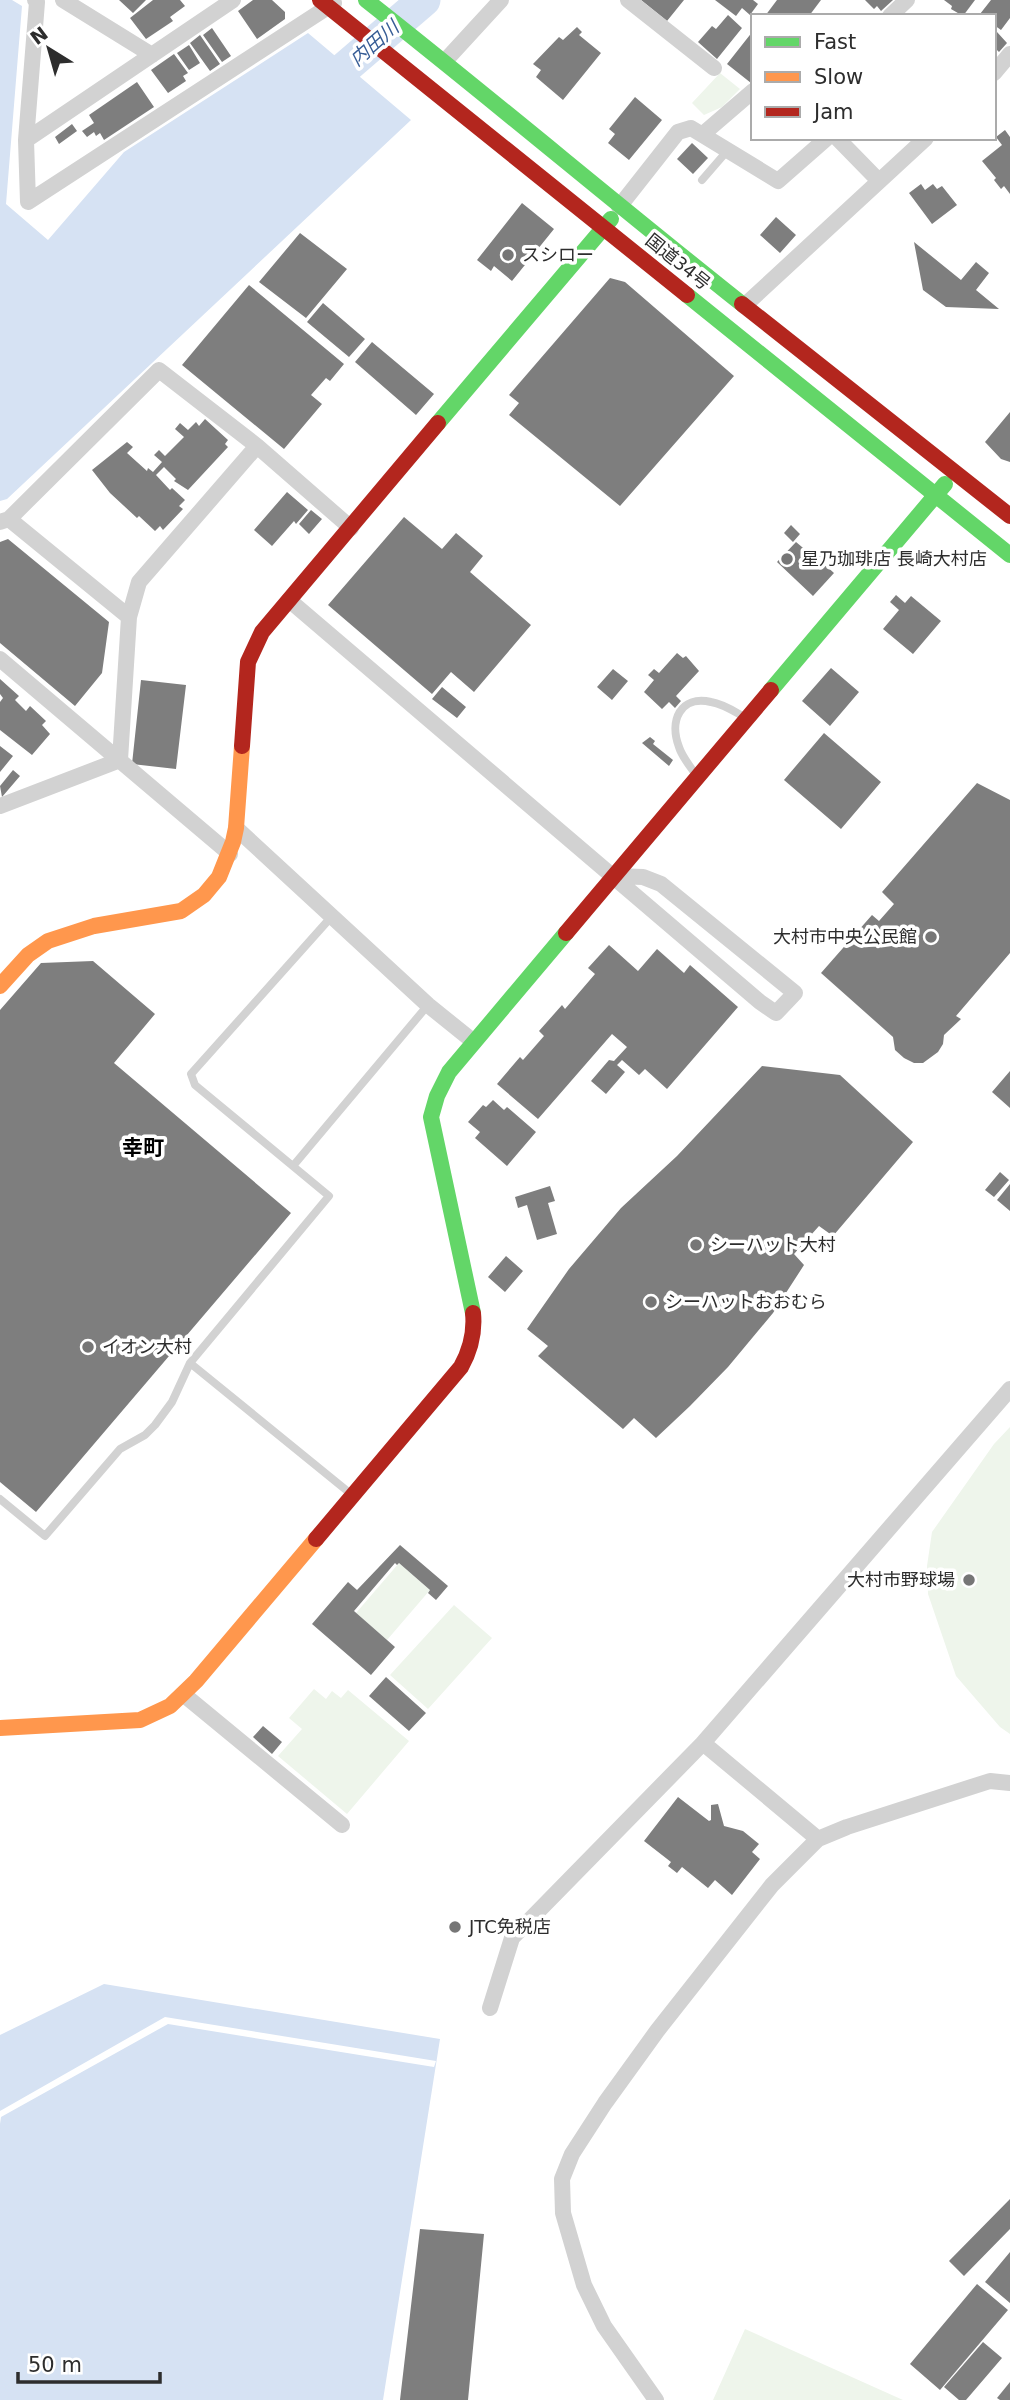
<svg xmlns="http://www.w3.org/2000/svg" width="1010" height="2400" font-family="'DejaVu Sans','Noto Sans JP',sans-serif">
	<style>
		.green { fill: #eef5eb }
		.water { fill: #d6e2f3 }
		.pier { fill: #fff }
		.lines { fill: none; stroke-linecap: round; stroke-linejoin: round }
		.river { stroke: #d6e2f3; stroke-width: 33 }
		.building { fill: #7e7e7e }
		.lane { stroke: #d2d2d2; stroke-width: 8 }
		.street { stroke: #d2d2d2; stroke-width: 16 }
		.fast { stroke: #63d668; stroke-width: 16 }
		.slow { stroke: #ff974d; stroke-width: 16 }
		.jam { stroke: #b3261e; stroke-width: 16 }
		.poi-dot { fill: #767676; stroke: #fff; stroke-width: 2.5 }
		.labels { text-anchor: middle; stroke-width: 7; stroke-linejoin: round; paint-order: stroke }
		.poi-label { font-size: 18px; fill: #2d2d2d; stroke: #fff; text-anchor: start }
		.street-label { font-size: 18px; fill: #2d2d2d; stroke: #fff }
		.water-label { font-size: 19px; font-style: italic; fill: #365c95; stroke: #fff }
		.quarter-label { font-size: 21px; font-weight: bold; fill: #000; stroke: #fff }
	</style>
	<rect width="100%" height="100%" fill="#fff"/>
	<path class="green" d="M720,73L740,89L722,107L704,115L692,103Z
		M1010,1427V1734L1000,1727L956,1676L928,1594L927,1566L932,1532L994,1444Z
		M399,1563L430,1590L387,1640L356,1613Z
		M454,1605L492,1638L428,1709L390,1675Z
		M314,1689L326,1699L332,1691L341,1698L348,1690L409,1741L347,1814L278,1756L302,1729L289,1718Z
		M745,2329L903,2400H713Z"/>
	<path class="water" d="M0,0H12L22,6L6,204L48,240L124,152L308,33L411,120L7,499L0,501Z
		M104,1984L440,2039L383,2400H0V2035Z"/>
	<path class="pier" d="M165,2017L436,2061L434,2067L168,2024L1,2117L0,2124V2111Z"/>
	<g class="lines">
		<path class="river" d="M325,85L424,0"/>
	</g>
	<path class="building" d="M119,0H146L133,13Z
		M153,0H180L185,6L170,17L173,21L146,39L130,18Z
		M253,0H272L285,12V19L257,39L238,11Z
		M641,0H684L667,21Z
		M715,0H753L758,4L750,15L742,8L736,16Z
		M777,0H821L809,16H765Z
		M865,0H893L881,11L877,6L874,9Z
		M944,0H975L963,16L951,9L952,6Z
		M991,0H1010V18L1001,30L994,25V16L980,14Z
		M728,15L742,28L717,59L698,42L712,26L716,29Z
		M577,27L582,32L579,35L601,53L563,100L536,77L541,70L533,64L559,37L563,40Z
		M212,28L231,56L222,62L203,35Z
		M753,31V81L751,83L727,64Z
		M997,32L1007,43L999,52L994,47V34Z
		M200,35L220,64L210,71L190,43Z
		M189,45L200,63L189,70L177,53Z
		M174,54L188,73L183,76L186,81L168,93L151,70Z
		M137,82L154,107L104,140L100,133L96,136L94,132L87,137L82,131L94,123L89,115Z
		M635,97L662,120L629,160L608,143L615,134L609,129Z
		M72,124L77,131L59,144L55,137Z
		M1005,130L1010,137V194L1004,186L1001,189L994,180L996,178L982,161L1002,145L996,137Z
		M692,143L708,158L693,174L677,159Z
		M921,184L925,190L933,184L937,189L942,186L957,205L932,224L909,193Z
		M522,203L554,229L512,281L494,266L491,271L477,260Z
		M776,217L796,235L780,253L760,235Z
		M300,233L347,269L306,318L259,282Z
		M914,242L961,280L976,262L989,273L976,290L999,309L946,307L923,290Z
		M610,278L625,282L734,376L620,506L509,415L519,403L509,395Z
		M249,285L344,364L330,381L326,378L311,395L322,404L284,449L182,365Z
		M323,303L365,339L349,357L307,322Z
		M372,342L434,394L416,415L355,362Z
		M1010,412V462L1001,459L985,442Z
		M205,419L228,440L225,444L228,447L188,490L174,481L176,479L164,467L156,475L170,490L172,488L185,500L179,506L183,509L163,530L160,526L155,531L139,516L137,518L110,493L92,470L127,442L133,447L127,453L147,471L148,468L153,472L162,462L154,455L159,450L165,456L184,437L175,429L180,423L188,430L196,422L199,426Z
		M287,492L308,510L296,524L294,521L272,546L254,530Z
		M311,510L322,519L309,534L299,524Z
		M404,517L442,549L456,533L483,556L470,572L531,625L474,692L451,672L432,694L328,605Z
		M791,525L800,534L793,542L784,533Z
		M8,539L109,622L102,673L75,706L0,643V542Z
		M796,542L808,552L812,548L821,556L816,561L822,566L824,564L834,573L813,596L777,562Z
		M896,595L905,603L911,596L941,621L913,654L883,629L899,610L890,602Z
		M677,653L683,658L686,656L699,671L676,696L681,701L675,708L669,702L662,709L644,692L654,680L648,675L654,669L659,673Z
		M831,668L859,692L830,726L802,701Z
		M613,669L628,681L612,700L597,687Z
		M0,679L19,696L15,700L26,711L30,706L46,721L42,725L50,734L32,755L0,730V702L3,698L0,694Z
		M141,680L186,685L176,769L132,764Z
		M442,687L466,707L457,718L432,699Z
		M824,733L881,782L841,829L784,780Z
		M650,737L655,741L653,744L673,760L669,766L642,743Z
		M0,746L13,756L0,772Z
		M13,770L20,776L2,797L0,786Z
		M977,783L1010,800V953L956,1016L961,1019L944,1035L943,1044L938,1052L923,1063H914L904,1058L895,1050L893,1037L821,973L872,915L879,921L894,904L882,892Z
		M609,945L638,971L657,949L684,973L690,965L738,1007L667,1089L645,1069L639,1075L622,1060L617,1065L625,1072L606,1094L591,1081L609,1060L614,1061L627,1047L612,1034L538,1119L497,1084L520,1057L523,1060L544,1036L539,1031L562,1005L565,1009L595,974L588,968Z
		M93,961L155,1014L114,1063L291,1213L36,1512L0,1482V1010L41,963Z
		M762,1066L840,1075L913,1142L833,1236L819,1226L794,1254L804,1265L773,1313L728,1367L690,1406L656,1438L634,1418L623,1429L538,1356L548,1346L527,1329L569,1269L621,1208L677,1156Z
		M1010,1071V1108L992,1092Z
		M493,1100L504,1110L507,1107L536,1132L507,1166L475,1138L480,1132L468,1122L483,1105L486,1107Z
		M1000,1172L1009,1180L994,1197L985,1190Z
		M1010,1184V1211L997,1200Z
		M550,1186L555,1201L548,1203L557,1234L537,1240L527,1205L518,1208L515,1197Z
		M506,1256L523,1271L505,1292L488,1277Z
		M400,1545L448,1586L436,1600L428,1593L430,1590L399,1563L397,1565L395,1563L354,1611L395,1647L371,1675L312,1624L348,1582L357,1590Z
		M386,1677L426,1713L409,1731L369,1696Z
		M263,1726L282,1742L272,1754L253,1737Z
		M678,1797L709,1821L711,1820V1805L718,1804L724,1826L743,1831L759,1844L752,1852L760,1859L732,1895L715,1880L708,1888L682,1867L677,1873L668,1866L671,1862L644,1841Z
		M1010,2199V2229L964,2276L949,2261Z
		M420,2229L484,2234L468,2400H400Z
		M1010,2252V2303L985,2282Z
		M977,2284L1008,2310L940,2390L910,2364Z
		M983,2342L1002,2358L966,2400H959L944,2387Z
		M1010,2382V2400H1000L997,2398Z"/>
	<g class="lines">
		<path class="lane" d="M702,180L728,150
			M696,775C690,766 682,757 679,747C669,721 680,695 711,702C724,704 735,712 746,718
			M293,1166L428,1005
			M190,1363L351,1494
			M0,1499L45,1536L120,1449L145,1435L155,1425L172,1402L190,1363L329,1196L195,1085L191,1074L333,915"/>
		<path class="street" d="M35,0L37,2L26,140L28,202L334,3
			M63,0L152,55
			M628,0L714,68
			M890,16L907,0
			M445,61L501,0
			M994,73L1010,54
			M703,134L753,91
			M837,138L879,181
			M26,140L233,0
			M619,207L678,132L691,128L778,181L827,138
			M744,306L926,138
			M9,519L129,617
			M0,522L9,519L159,370L257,446L351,528
			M289,600L760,1002L776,1013L795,993L661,884L643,877L615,876
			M0,659L230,854
			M120,760L129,617L139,582L257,446
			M0,806L120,760
			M236,828L428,1005L474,1042
			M183,1694L342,1825
			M818,1839L703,1743L1010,1389
			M490,2008L512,1938L703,1743
			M656,2400L604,2326L584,2285L563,2213L562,2179L572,2154L605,2103L657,2031L772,1885L818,1839L847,1827L990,1781L1010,1783"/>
		<path class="fast" d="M366,0C493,100 616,204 742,304
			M687,295L1010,555
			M438,423L611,219
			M771,690L945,484
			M473,1313L431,1117L437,1096L449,1072L566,933"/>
		<path class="slow" d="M0,986L28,955L48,941L94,926L181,911L204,895L219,877L233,842L236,828L242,746
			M0,1728L140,1720L170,1706L196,1681L316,1539"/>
		<path class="jam" d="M320,0L687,295
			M742,304L1010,516
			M242,746L248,662L262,632L438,423
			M566,933L771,690
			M316,1539L461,1367C471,1349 475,1333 473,1313"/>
	</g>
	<g class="poi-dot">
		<circle cx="508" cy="255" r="7"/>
		<circle cx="787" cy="559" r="7"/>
		<circle cx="931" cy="937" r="7"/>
		<circle cx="696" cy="1245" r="7"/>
		<circle cx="651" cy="1302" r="7"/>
		<circle cx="88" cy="1347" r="7"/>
		<circle cx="969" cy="1580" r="7"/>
		<circle cx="455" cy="1927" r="7"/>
	</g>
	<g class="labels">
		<g class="poi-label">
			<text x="522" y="261">スシロー</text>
			<text x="801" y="565">星乃珈琲店 長崎大村店</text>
			<text x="917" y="943" text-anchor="end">大村市中央公民館</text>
			<text x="710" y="1251">シーハット大村</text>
			<text x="665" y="1308">シーハットおおむら</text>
			<text x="102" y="1353">イオン大村</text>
			<text x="955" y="1586" text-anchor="end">大村市野球場</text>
			<text x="469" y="1933">JTC免税店</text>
		</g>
		<g class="street-label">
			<text transform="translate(678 262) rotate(39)" y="6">国道34号</text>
		</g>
		<g class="water-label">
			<text transform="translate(374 43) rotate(-41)" y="7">内田川</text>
		</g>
		<g class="quarter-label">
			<text x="143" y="1155">幸町</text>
		</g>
	</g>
	<rect x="751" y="14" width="245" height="126" fill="#ffffff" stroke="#ababab" stroke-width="2"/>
	<rect x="765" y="37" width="35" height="10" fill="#63d668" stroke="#ababab" stroke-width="2"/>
	<text x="814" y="49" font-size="21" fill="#2d2d2d">Fast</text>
	<rect x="765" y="72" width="35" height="10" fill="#ff974d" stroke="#ababab" stroke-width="2"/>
	<text x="814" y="84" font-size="21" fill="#2d2d2d">Slow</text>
	<rect x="765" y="107" width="35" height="10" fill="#b3261e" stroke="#ababab" stroke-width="2"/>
	<text x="814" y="119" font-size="21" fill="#2d2d2d">Jam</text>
	<g transform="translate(49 49) rotate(323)" stroke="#ffffff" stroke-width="5" paint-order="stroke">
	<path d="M0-5L12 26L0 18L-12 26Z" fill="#2d2d2d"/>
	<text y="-10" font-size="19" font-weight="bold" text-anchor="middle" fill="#2d2d2d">N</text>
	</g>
	<path d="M18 2372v10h142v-10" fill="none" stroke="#2d2d2d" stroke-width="3.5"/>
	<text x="28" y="2372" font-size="21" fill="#2d2d2d" stroke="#ffffff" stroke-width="5" paint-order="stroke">50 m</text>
</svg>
